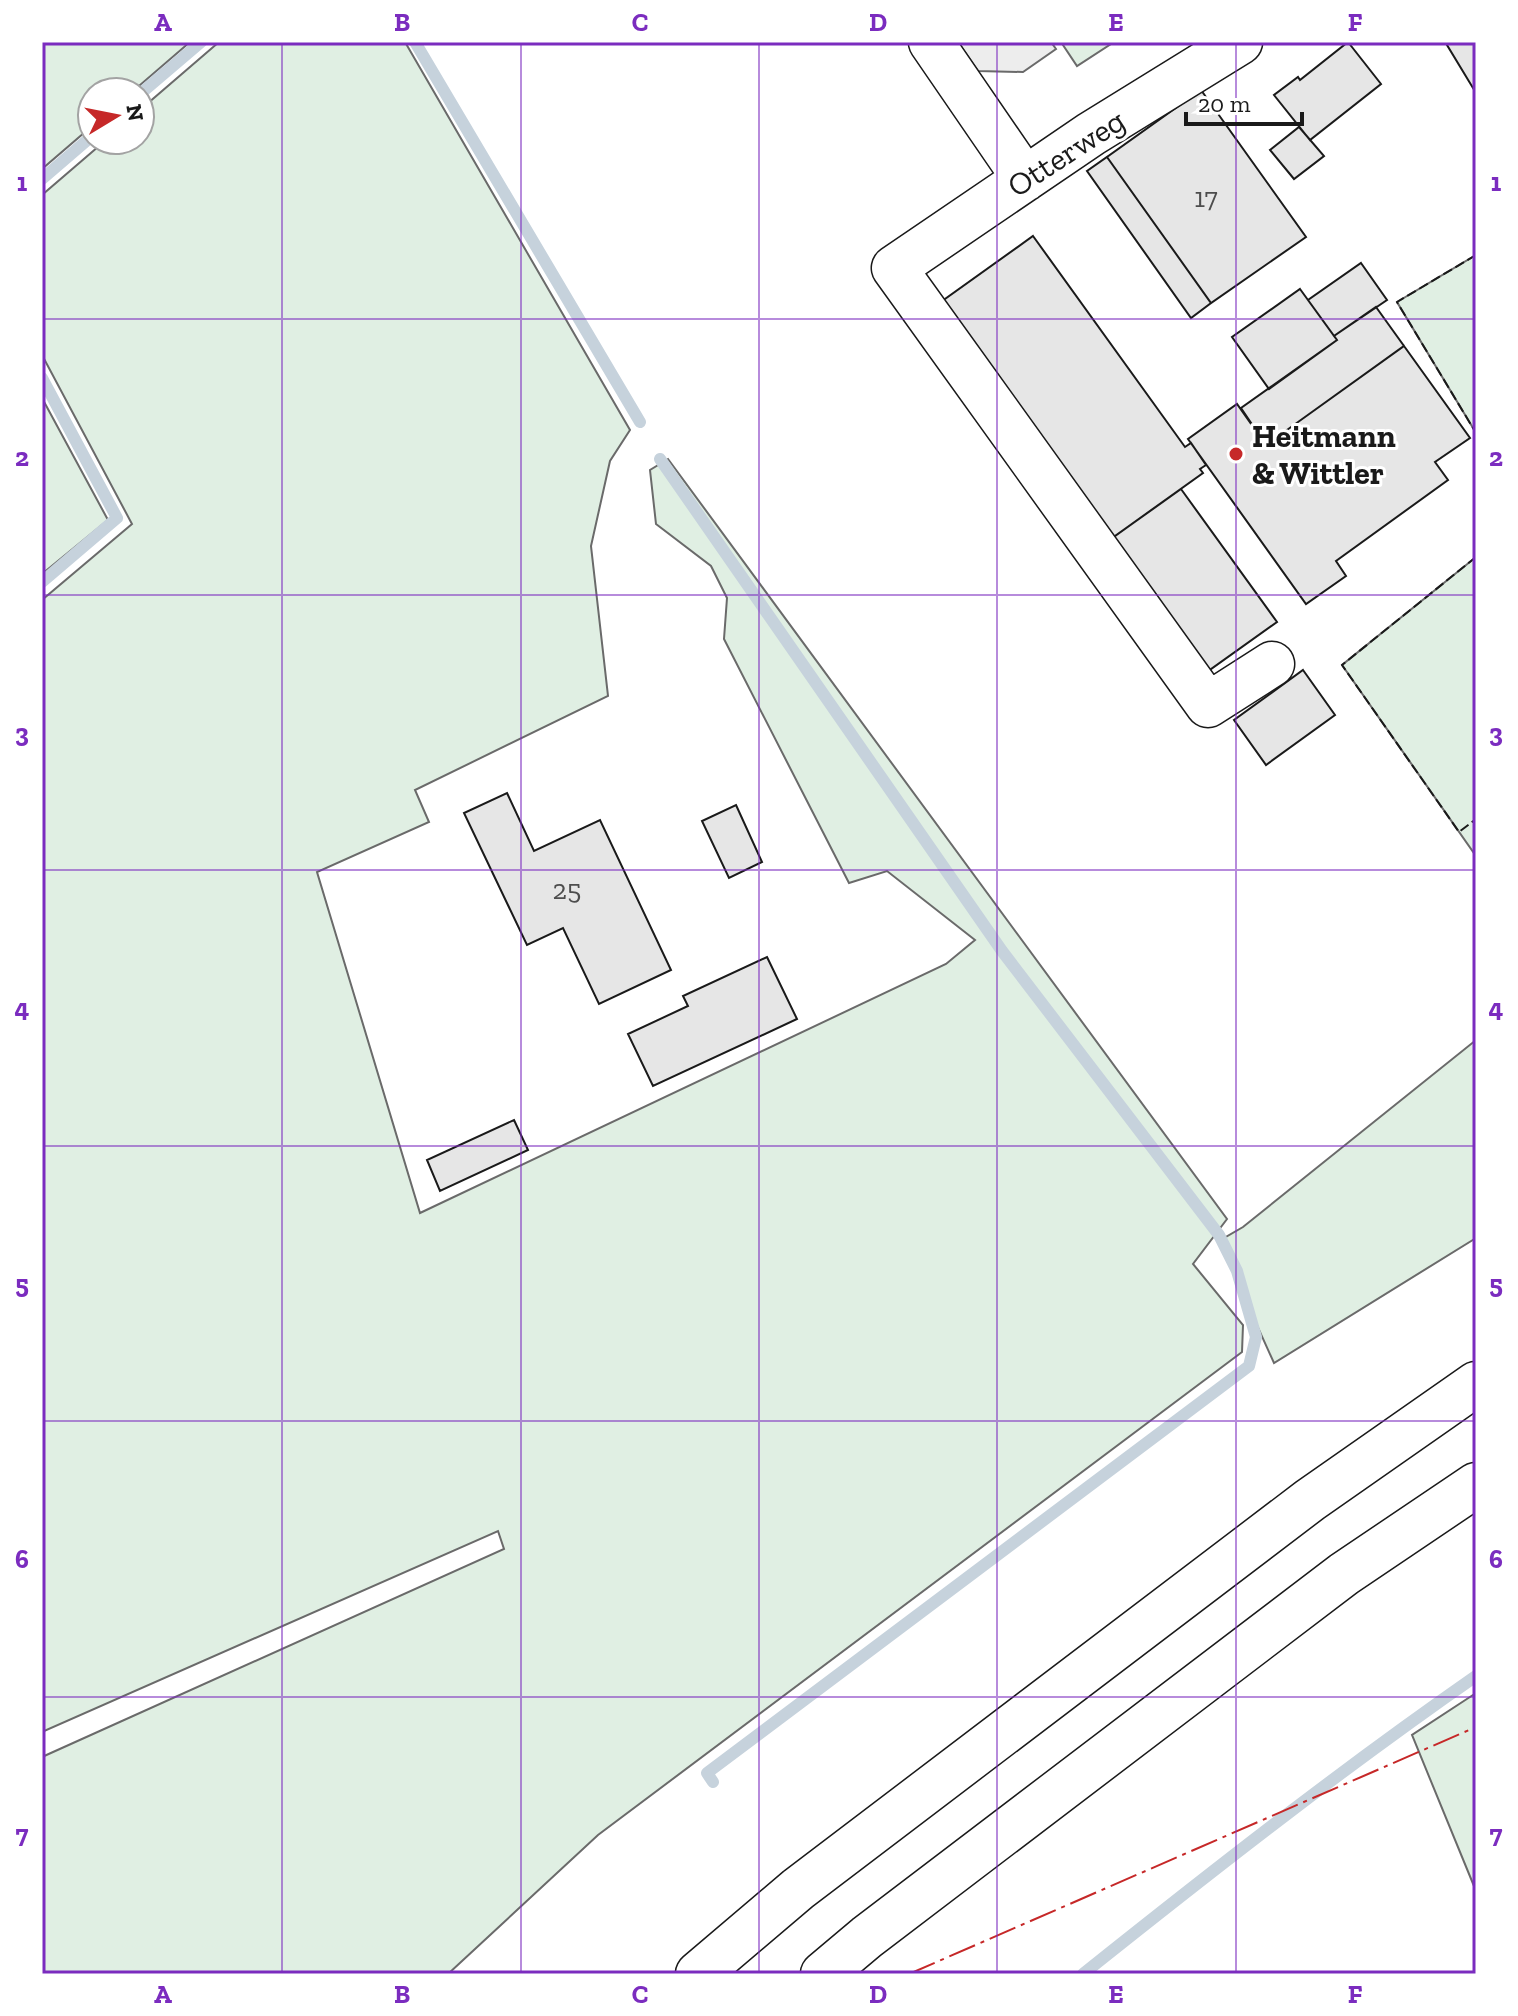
<svg xmlns="http://www.w3.org/2000/svg" width="1518" height="2016" font-family="'Zilla Slab',serif">
	<style>
		.green { fill: #e0efe3; stroke: #6a6a6a; stroke-width: 2 }
		.parking { fill: #ededed; stroke: #6a6a6a; stroke-width: 2 }
		.lines { fill: none; stroke-linecap: round; stroke-linejoin: round }
		.stream { stroke: #c6d2dc; stroke-width: 12 }
		.building { fill: #e6e6e6; stroke: #1a1a1a; stroke-width: 2 }
		.minor-casing { stroke: #1a1a1a; stroke-width: 47 }
		.highway-casing { stroke: #1a1a1a; stroke-width: 47 }
		.minor { stroke: #fff; stroke-width: 44 }
		.highway { stroke: #fff; stroke-width: 44 }
		.fence { stroke: #1a1a1a; stroke-width: 2; stroke-dasharray: 10 4; stroke-linecap: butt }
		.power { stroke: #c62828; stroke-width: 2; stroke-dasharray: 28 6 4 6; stroke-linecap: butt }
		.grid { fill: none; stroke: #7b2cbf; stroke-width: 2; stroke-opacity: 0.55 }
		.poi-dot { fill: #c62828; stroke: #fff; stroke-width: 3 }
		.labels { text-anchor: middle; stroke-width: 6; stroke-linejoin: round; paint-order: stroke }
		.number-label { font-size: 28px; fill: #4d4d4d }
		.street-label { font-size: 32px; fill: #1a1a1a; stroke: #fff }
		.poi-label { font-size: 32px; font-weight: bold; fill: #1a1a1a; stroke: #fff; text-anchor: start }
		.neatline { fill: none; stroke: #7b2cbf; stroke-width: 3 }
		.grid-label { font-size: 26px; text-anchor: middle; font-weight: bold; fill: #7b2cbf }
	</style>
	<rect width="100%" height="100%" fill="#fff"/>
	<path class="green" d="M42,42H190L132,92H92V126L42,169Z
		M219,42H405L630,430L610,461L591,546L608,696L415,790L429,822L317,872L420,1213L946,964L975,940L887,871L849,883L724,639L727,598L711,566L656,524L650,470L668,459L1227,1219L1193,1264L1243,1325L1242,1352L598,1835L448,1974H42V1757L504,1549L498,1531L42,1732V600L132,524L42,355V195L106,140H140V110Z
		M1061,42H1114L1077,66Z
		M1476,255V433L1397,302Z
		M42,398L108,520L42,574Z
		M1476,557V856L1342,665Z
		M1476,1040V1238L1274,1363L1219,1241L1243,1227Z
		M1476,1693V1891L1412,1735Z"/>
	<path class="parking" d="M958,42H1051L1056,49L1023,72L978,71Z"/>
	<g class="lines">
		<path class="stream" d="M415,42L640,422
			M140,94L201,42
			M42,179L92,136
			M42,378L117,518L42,582
			M660,459L1002,951L1219,1235L1237,1271L1256,1337L1249,1366L707,1773L713,1782
			M1083,1974C1212,1871 1341,1770 1476,1676"/>
	</g>
	<path class="building" d="M1348,42L1381,84L1310,140L1274,95L1298,77L1300,80Z
		M1452,42H1476V93L1447,45Z
		M1201,90L1306,237L1211,303L1107,157Z
		M1299,127L1324,156L1294,179L1270,150Z
		M1107,157L1211,303L1191,318L1087,171Z
		M1033,236L1185,447L1191,443L1206,465L1200,469L1203,473L1108,541L938,304Z
		M1361,263L1387,300L1334,336L1308,300Z
		M1300,289L1337,340L1269,389L1232,337Z
		M1376,307L1404,346L1266,445L1241,408L1337,340L1334,336Z
		M1404,346L1470,438L1435,462L1448,480L1336,561L1346,576L1306,604L1188,439L1237,404L1266,445Z
		M1181,489L1277,622L1204,674L1108,541Z
		M1303,670L1335,715L1266,765L1234,720Z
		M507,793L534,851L600,820L671,970L599,1004L563,928L527,945L464,813Z
		M736,805L762,862L729,878L702,821Z
		M767,957L797,1019L653,1086L628,1034L688,1006L683,996Z
		M514,1120L528,1150L440,1191L427,1160Z"/>
	<g class="lines">
		<g class="minor-casing">
			<path id="minor" d="M931,42L1025,179
				M1240,42L1091,134L894,268L1208,705L1272,664"/>
		</g>
		<g class="highway-casing">
			<path id="highway" d="M698,1974L798,1889L1310,1500L1476,1384
				M823,1974L867,1937L1344,1574L1476,1485"/>
		</g>
		<use href="#minor" class="minor"/>
		<use href="#highway" class="highway"/>
		<path class="fence" d="M1476,255L1397,302L1476,433
			M1476,557L1342,665L1459,832L1476,819"/>
		<path class="power" d="M909,1974L1476,1727"/>
	</g>
	<path class="grid" d="M282,42V1974M521,42V1974M759,42V1974M997,42V1974M1236,42V1974M42,319H1476M42,595H1476M42,870H1476M42,1146H1476M42,1421H1476M42,1697H1476"/>
	<circle class="poi-dot" cx="1236" cy="454" r="8"/>
	<g class="labels">
		<g class="number-label">
			<text x="1206" y="207">17</text>
			<text x="567" y="899">25</text>
		</g>
		<g class="street-label">
			<text transform="translate(1066 153) rotate(-33)" y="11">Otterweg</text>
		</g>
		<g class="poi-label">
			<text x="1252" y="447">Heitmann<tspan x="1252" dy="37">&amp; Wittler</tspan></text>
		</g>
	</g>
	<rect width="1518" height="2016" fill="none" stroke="#ffffff" stroke-width="88"/>
	<g transform="translate(116 116) rotate(80)"><circle r="38" fill="#ffffff" stroke="#a3a3a3" stroke-width="2"/>
	<path d="M0-6L14 30L0 20L-14 30Z" fill="#c62828"/>
	<text y="-12" font-size="22" font-weight="bold" text-anchor="middle" fill="#1a1a1a">N</text>
	</g>
	<path d="M1186 112v12h116v-12" fill="none" stroke="#1a1a1a" stroke-width="4"/>
	<text x="1198" y="112" font-size="24" fill="#1a1a1a" stroke="#ffffff" stroke-width="6" paint-order="stroke">20 m</text>
	<rect x="44" y="44" width="1430" height="1928" class="neatline"/>
	<g class="grid-label">
		<text x="163" y="31">A</text>
		<text x="402" y="31">B</text>
		<text x="640" y="31">C</text>
		<text x="878" y="31">D</text>
		<text x="1116" y="31">E</text>
		<text x="1355" y="31">F</text>
		<text x="22" y="191">1</text>
		<text x="1496" y="191">1</text>
		<text x="22" y="466">2</text>
		<text x="1496" y="466">2</text>
		<text x="22" y="742">3</text>
		<text x="1496" y="742">3</text>
		<text x="22" y="1017">4</text>
		<text x="1496" y="1017">4</text>
		<text x="22" y="1293">5</text>
		<text x="1496" y="1293">5</text>
		<text x="22" y="1568">6</text>
		<text x="1496" y="1568">6</text>
		<text x="22" y="1843">7</text>
		<text x="1496" y="1843">7</text>
		<text x="163" y="2003">A</text>
		<text x="402" y="2003">B</text>
		<text x="640" y="2003">C</text>
		<text x="878" y="2003">D</text>
		<text x="1116" y="2003">E</text>
		<text x="1355" y="2003">F</text>
	</g>
</svg>
